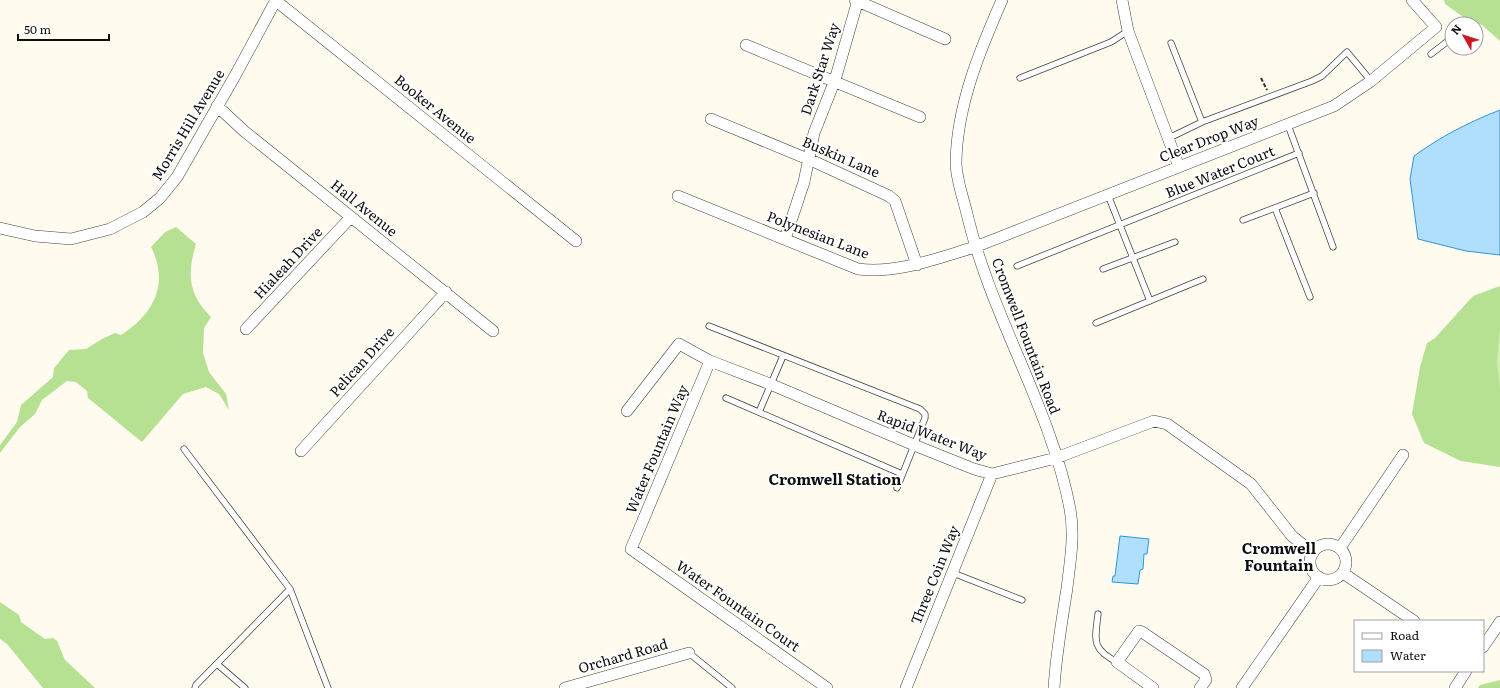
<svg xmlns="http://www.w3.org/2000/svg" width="1500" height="688" font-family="Literata,serif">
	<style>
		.green { fill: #d3eeb5 }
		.forest { fill: #b6e092 }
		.water { fill: #afdffc; stroke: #2e96da }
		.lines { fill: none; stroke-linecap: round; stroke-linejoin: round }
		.service-casing { stroke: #414141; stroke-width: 7 }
		.minor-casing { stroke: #414141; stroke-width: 12 }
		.path { stroke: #303030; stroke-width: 2; stroke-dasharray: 4 2; stroke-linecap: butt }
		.service { stroke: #fff; stroke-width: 5.5 }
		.minor { stroke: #fff; stroke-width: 11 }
		.labels { text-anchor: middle; stroke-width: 4; stroke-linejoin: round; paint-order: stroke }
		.street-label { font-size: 14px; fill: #0e0e0e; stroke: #fff }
		.neighbourhood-label { font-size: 15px; font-weight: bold; fill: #0e0e0e; stroke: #fff }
	</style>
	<rect width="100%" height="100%" fill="#fffcef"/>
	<path class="green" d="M1500,330V398L1497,362Z"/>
	<path class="forest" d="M1444,0H1500V41L1482,25L1469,21L1445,4Z
		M176,227L196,244C187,274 188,294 211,317L204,328L203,353L209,372L226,394L229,410L219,394L206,387L183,394L142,442L88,398L87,391L76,382L67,381L42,400L35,414L20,427L0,453V445L17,422L21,405L53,377L54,368L69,350L86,349L102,339L115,333L121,335C153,315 170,284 151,247L165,232Z
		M1500,286V330L1497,362L1500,388V467L1461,461L1424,443L1412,414L1420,367L1427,343L1435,338L1473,296Z
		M0,602L19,615L21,622L45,639L53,638L57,641L65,660L95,688H43L7,644L0,639Z
		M1500,680V688H1478L1480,685Z"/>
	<path class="water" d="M1500,110V255L1466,251L1418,239L1410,179L1414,156C1440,137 1469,122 1500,110Z
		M1120,536L1149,539L1147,554H1144L1143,569L1140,570L1138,584L1112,582L1113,576H1115Z"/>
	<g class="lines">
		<g class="service-casing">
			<path id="service" d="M1171,43L1202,122
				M1431,54L1448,41
				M1020,78L1111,42L1128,31
				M1288,125L1333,247
				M1169,138L1202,122L1312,81L1322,76L1347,52L1371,81
				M1108,195L1150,301
				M1275,208L1310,297
				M1243,220L1314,193
				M1017,266L1299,153
				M1103,269L1175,242
				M1096,323L1203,279
				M709,326L920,409L925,414V418L897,488
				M726,398L902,474
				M759,412L783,356
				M184,449L290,589
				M953,573L1022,600
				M1098,614C1095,640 1091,649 1117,662
				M689,653L732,688
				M217,664L245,688
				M195,688L196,685L290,589L328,688"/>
		</g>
		<g class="minor-casing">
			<path id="minor" d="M275,0L576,241
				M855,0L945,39
				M1002,0C980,50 957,105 956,162C956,180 964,200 968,218C992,318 1051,408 1070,509C1075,536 1070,562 1067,588C1062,621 1056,654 1054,688
				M1122,0L1128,31L1179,167
				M746,45L920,117
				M217,106L244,131L493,331
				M711,119L815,162L889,196L895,201L917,265
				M678,196L858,269C898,274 938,258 975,247L1334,106L1371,81L1436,27L1412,0
				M0,228L35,236L71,239L110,229L143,212L160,198L177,177L236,74L276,0
				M785,239L804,182L814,133L835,80L858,0
				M246,329L351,217
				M710,361L631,549L827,688
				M627,411L679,344L710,361L770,384L914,445L974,469L992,474L1056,458L1154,421L1167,424L1251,484L1292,536L1313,553
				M301,451L446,292
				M1310 562a18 18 0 1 1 36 0a18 18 0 1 1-36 0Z
				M1340,548L1403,455
				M1343,573L1414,621
				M1483,647L1500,622
				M565,688L689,653
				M906,688L992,474
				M1153,688L1117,662L1139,631L1142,632L1204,674L1206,680L1200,688
				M1242,688L1319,577
				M1455,688L1466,671"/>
		</g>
		<path class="path" d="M1261,78L1267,90"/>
		<use href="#service" class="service"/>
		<use href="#minor" class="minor"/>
	</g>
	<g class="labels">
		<g class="street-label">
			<text transform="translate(820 69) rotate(-72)" y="5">Dark Star Way</text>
			<text transform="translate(435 109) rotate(39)" y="5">Booker Avenue</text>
			<text transform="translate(188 125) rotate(-59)" y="5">Morris Hill Avenue</text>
			<text transform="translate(1209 139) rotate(-21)" y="5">Clear Drop Way</text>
			<text transform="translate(841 157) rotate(23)" y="5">Buskin Lane</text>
			<text transform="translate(1220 172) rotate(-22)" y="5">Blue Water Court</text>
			<text transform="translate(364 208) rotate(39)" y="5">Hall Avenue</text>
			<text transform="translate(818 235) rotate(21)" y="5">Polynesian Lane</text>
			<text transform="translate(288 263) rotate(-47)" y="5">Hialeah Drive</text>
			<text transform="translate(1026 336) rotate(69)" y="5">Cromwell Fountain Road</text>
			<text transform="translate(362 362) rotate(-48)" y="5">Pelican Drive</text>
			<text transform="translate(932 435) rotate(21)" y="5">Rapid Water Way</text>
			<text transform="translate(657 449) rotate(-67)" y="5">Water Fountain Way</text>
			<text transform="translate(935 575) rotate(-68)" y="5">Three Coin Way</text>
			<text transform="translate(738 606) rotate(35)" y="5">Water Fountain Court</text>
			<text transform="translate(623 656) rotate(-16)" y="5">Orchard Road</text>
		</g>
		<g class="neighbourhood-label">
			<text x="835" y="485">Cromwell Station</text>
			<text x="1279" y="554">Cromwell<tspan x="1279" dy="17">Fountain</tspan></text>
		</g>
	</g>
	<rect x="1354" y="620" width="130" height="52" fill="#ffffff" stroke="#9f9f9f"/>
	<rect x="1362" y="633" width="20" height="6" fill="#ffffff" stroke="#9f9f9f"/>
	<text x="1390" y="640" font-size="12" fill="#0e0e0e">Road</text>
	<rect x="1362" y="650" width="20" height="12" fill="#afdffc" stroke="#9f9f9f"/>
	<text x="1390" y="660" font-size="12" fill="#0e0e0e">Water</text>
	<g transform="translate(1464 36) rotate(309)"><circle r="19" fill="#ffffff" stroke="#9f9f9f"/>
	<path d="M0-3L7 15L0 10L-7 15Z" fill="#cc1822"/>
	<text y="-6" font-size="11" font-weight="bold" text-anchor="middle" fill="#0e0e0e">N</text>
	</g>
	<path d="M18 34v6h91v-6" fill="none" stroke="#0e0e0e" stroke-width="2"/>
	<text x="24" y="34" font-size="12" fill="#0e0e0e" stroke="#ffffff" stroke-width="3" paint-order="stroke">50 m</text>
</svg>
